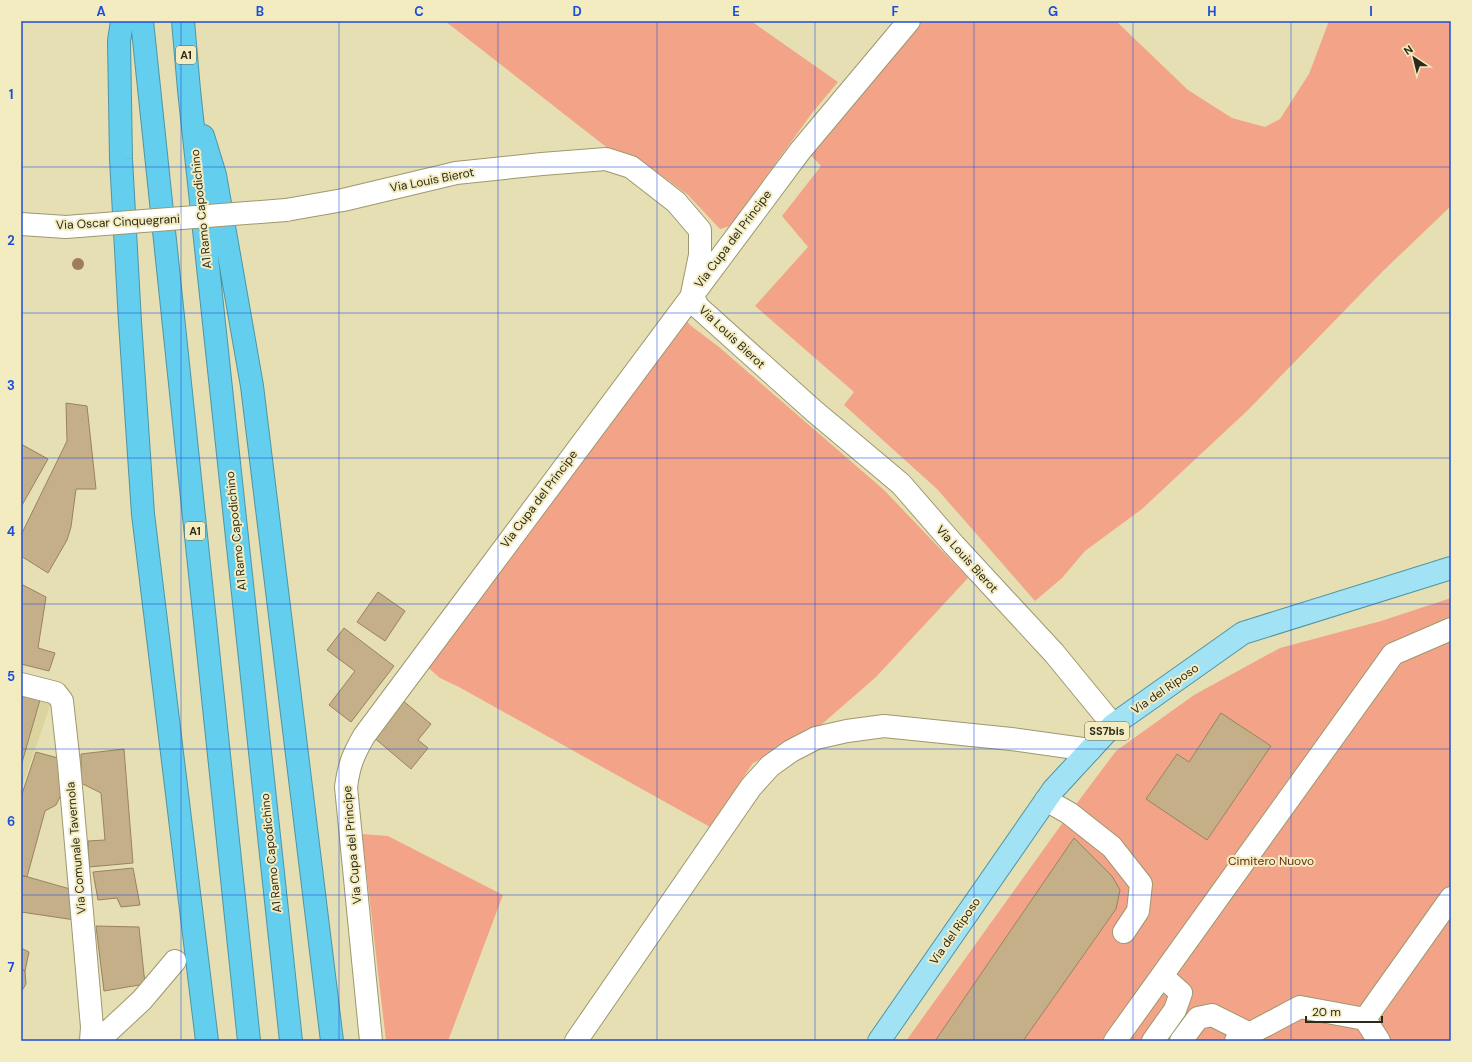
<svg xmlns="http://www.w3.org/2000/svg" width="1472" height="1062" font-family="'DM Sans',sans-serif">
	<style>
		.built { fill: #dbd4a1 }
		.green { fill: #f3a488 }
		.building { fill: #c5af89; stroke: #99835e }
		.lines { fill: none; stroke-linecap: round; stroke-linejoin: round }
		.minor-casing { stroke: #9e986e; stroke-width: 24 }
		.major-casing { stroke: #5095a3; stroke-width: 24 }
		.highway-casing { stroke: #5095a3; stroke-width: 24 }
		.minor { stroke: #fff; stroke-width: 22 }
		.major { stroke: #a1e2f5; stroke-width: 22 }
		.highway { stroke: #63ceee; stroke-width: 22 }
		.minor-bridge-casing { stroke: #9e986e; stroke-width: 24; stroke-linecap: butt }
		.minor-bridge { stroke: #fff; stroke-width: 22 }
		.tree { fill: #a07c5c }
		.grid { fill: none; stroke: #1d4ed8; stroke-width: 1; stroke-opacity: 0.55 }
		.labels { text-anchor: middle; stroke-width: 4; stroke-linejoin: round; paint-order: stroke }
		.shield { fill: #f3ecc0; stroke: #68644b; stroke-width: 1 }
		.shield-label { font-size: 11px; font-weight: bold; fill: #2d2a19 }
		.street-label { font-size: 12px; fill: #2d2a19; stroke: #f3ecc0 }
		.park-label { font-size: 12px; fill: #672b14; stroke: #f3ecc0 }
		.neatline { fill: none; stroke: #1d4ed8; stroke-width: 1.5 }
		.grid-label { font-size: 13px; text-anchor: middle; font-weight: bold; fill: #1d4ed8 }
	</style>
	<rect width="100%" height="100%" fill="#e5dfb3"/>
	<path class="built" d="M21,695L51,703L21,790Z"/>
	<path class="green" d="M445,21H751L838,82L812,113L730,226L720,229L688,195L635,156L610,150Z
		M904,21H1116L1188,90L1232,118L1265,127L1280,119L1309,74L1329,21H1451V206L1382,272L1248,410L1142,509L1085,551L1062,578L1035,601L937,489L844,405L854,392L755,306L808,247L782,216L821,166L808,152Z
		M684,317L690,325L719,347L884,490L968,578L876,677L806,738L753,763L710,827L459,687L440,678L424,664Z
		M1451,598V1041H906L1074,807L1116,751L1194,695L1280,648L1381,621Z
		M362,834L388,836L503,895L448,1041H386Z"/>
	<path class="building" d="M66,403L87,406L96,489H76L71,527L67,540L48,573L21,556V535L67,441Z
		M21,444L48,459L21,507Z
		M21,584L46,597L38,648L55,653L49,671L21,664Z
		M378,592L405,611L385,641L357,622Z
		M344,628L394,666L351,722L329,705L355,671L327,650Z
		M21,695L40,700L21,766Z
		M402,700L431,724L418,740L428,748L411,769L372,736Z
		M1221,713L1271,746L1207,840L1146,799L1177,754L1189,762Z
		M124,749L133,863L89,867L88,841L105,840L101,793L81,783V754Z
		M36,752L58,758L61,795L56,805L45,811L27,877L21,875V797Z
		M1074,838L1112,876L1120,890L1116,909L1023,1041H935Z
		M133,868L140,905L121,907L117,898L98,900L93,872Z
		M21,875L70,889L75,920L21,912Z
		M96,926L139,927L145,984L104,991Z
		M21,948L29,952L25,971L21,969Z
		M21,969L25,971L26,984L21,992Z"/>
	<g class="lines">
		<g class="minor-casing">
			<path id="minor" d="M286,210L343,200L456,173L542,164L606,159L631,167L676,202L700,230V255L692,294L698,307L814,411L901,484L954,545L1054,653L1113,725
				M21,224L66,227
				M21,684L56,693L62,701L69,764L92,1027L91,1041
				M1046,800L1069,813L1112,847L1141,884L1138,911L1124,932
				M1365,1019L1451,898
				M98,1041L142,1000L175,961
				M371,1041L346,787C349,765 353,755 364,736L800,151L909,21
				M576,1041L751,787L770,766L791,751L816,738L847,731L884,726L1011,739L1090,750
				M1115,1041L1393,654L1451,629
				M1153,1041L1175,1010L1181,993L1162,976
				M1181,1041L1198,1018L1212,1015L1250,1034
				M1236,1041L1300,1007L1365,1019L1379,1041"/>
		</g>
		<g class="major-casing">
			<path id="major" d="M879,1041L1053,790L1113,725L1243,633L1451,568"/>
		</g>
		<g class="highway-casing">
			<path id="highway" d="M122,21L119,41L121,159L130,322L143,514L207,1041
				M142,21L249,1041
				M183,21L189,90L291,1041
				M203,136L215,175L252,386L332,1041"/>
		</g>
		<use href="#minor" class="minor"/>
		<use href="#major" class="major"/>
		<use href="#highway" class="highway"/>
		<g class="minor-bridge-casing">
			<path id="minor-bridge" d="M66,227L286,210"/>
		</g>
		<use href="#minor-bridge" class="minor-bridge"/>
	</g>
	<circle class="tree" cx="78" cy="264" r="6"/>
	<path class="grid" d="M181,21V1041M339,21V1041M498,21V1041M657,21V1041M815,21V1041M974,21V1041M1133,21V1041M1291,21V1041M21,167H1451M21,313H1451M21,458H1451M21,604H1451M21,749H1451M21,895H1451"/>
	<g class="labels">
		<g class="shield">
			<rect x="176" y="46" width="20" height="18" rx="3"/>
			<rect x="185" y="522" width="20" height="18" rx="3"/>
			<rect x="1085" y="722" width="44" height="18" rx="3"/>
		</g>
		<g class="shield-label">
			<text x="186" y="59">A1</text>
			<text x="195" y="535">A1</text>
			<text x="1107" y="735">SS7bis</text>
		</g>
		<g class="street-label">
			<text transform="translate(432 180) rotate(-11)" y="4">Via Louis Bierot</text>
			<text transform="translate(201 209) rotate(-96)" y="4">A1 Ramo Capodichino</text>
			<text transform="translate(118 222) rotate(-3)" y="4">Via Oscar Cinquegrani</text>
			<text transform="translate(733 239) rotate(-53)" y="4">Via Cupa del Principe</text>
			<text transform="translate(732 337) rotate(43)" y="4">Via Louis Bierot</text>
			<text transform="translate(539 499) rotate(-53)" y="4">Via Cupa del Principe</text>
			<text transform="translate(236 531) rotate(-96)" y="4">A1 Ramo Capodichino</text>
			<text transform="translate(967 559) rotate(48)" y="4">Via Louis Bierot</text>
			<text transform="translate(1165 689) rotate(-35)" y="4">Via del Riposo</text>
			<text transform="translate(352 845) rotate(-95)" y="4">Via Cupa del Principe</text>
			<text transform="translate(76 848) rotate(-95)" y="4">Via Comunale Tavernola</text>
			<text transform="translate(271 853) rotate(-96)" y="4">A1 Ramo Capodichino</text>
			<text transform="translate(955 931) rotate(-55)" y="4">Via del Riposo</text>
		</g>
		<g class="park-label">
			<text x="1271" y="865">Cimitero Nuovo</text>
		</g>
	</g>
	<rect width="1472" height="1062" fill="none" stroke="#f3ecc0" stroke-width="44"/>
	<g transform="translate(1414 58) rotate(325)" stroke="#f3ecc0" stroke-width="3" paint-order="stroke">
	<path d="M0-3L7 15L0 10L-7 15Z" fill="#2d2a19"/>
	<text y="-6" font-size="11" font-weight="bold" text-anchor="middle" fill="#2d2a19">N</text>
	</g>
	<path d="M1306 1016v6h76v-6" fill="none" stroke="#2d2a19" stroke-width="2"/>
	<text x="1312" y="1016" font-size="12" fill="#2d2a19" stroke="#f3ecc0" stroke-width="3" paint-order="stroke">20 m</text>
	<rect x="22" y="22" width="1428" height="1018" class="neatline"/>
	<g class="grid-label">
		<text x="101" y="16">A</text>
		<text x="260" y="16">B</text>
		<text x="419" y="16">C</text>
		<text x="577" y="16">D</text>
		<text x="736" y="16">E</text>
		<text x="895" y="16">F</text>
		<text x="1053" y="16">G</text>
		<text x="1212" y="16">H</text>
		<text x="1371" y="16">I</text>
		<text x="11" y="99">1</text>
		<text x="11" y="245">2</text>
		<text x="11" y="390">3</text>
		<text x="11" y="536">4</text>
		<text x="11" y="681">5</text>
		<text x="11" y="826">6</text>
		<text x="11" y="972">7</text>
	</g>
</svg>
